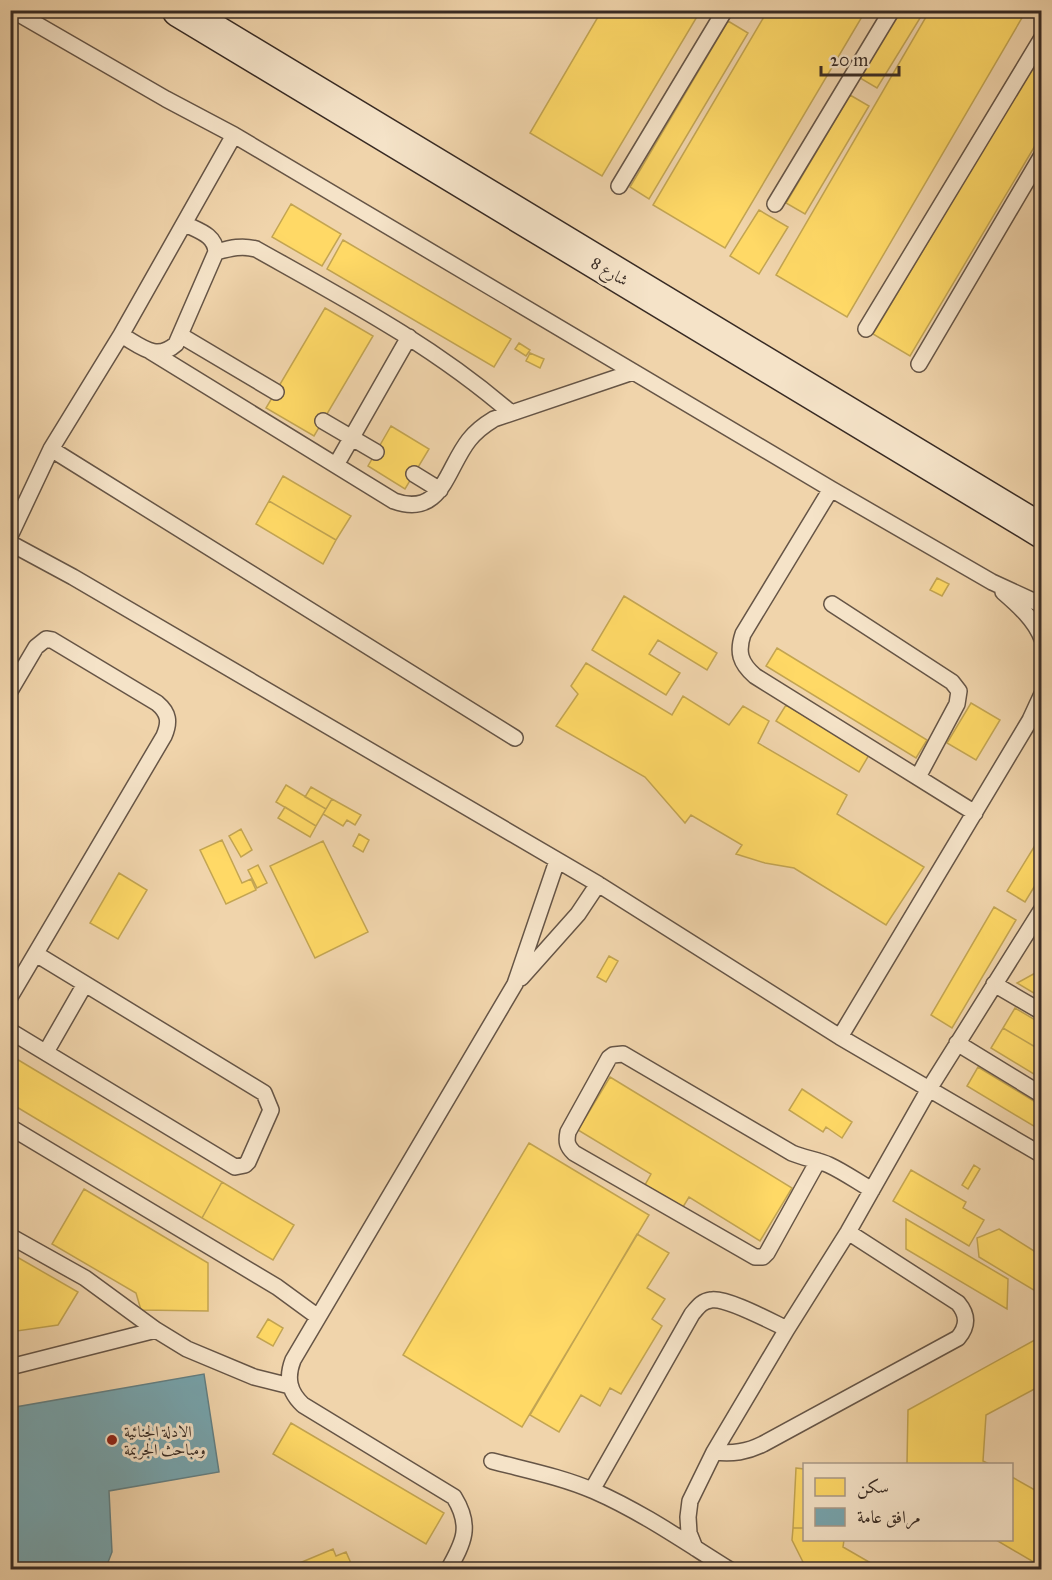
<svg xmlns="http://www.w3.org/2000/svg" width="1052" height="1580" font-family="'IM FELL Great Primer',Amiri,serif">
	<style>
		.homes { fill: #ffd966; stroke: #c3a552; stroke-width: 1.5 }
		.public { fill: #76a5af; stroke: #638085; stroke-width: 1.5 }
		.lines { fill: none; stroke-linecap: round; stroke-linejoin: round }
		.lane-casing { stroke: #665546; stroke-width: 18 }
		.secondary-casing { stroke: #382b24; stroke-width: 36 }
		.lane { stroke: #f5e3c8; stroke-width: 15 }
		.secondary { stroke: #f5e3c8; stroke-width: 33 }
		.poi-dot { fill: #8f2418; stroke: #f5e3c8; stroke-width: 2 }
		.labels { text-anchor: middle; stroke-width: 6; stroke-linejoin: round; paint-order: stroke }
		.street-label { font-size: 16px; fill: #382b24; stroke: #f5e3c8 }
		.poi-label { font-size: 16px; fill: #382b24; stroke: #f5e3c8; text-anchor: start }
	</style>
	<rect width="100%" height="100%" fill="#f0d4ab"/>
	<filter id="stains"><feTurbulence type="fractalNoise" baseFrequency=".00333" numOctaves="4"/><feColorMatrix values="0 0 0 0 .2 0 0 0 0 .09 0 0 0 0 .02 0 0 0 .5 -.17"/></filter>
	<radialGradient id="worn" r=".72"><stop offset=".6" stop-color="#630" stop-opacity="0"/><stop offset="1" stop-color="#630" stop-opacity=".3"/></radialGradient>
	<path class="homes" d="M602,10H701L602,176L530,133Z
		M746,10H760L756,17Z
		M768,10H866L725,248L653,205Z
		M900,10H925L877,88L860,78Z
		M930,10L1026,11L847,317L776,275Z
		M728,21L748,33L649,199L630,187Z
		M1042,51V134L910,356L873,334Z
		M850,95L869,106L805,214L786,203Z
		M291,204L341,234L322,266L272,237Z
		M759,210L788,227L759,274L730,256Z
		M343,240L511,339L494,367L327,269Z
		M325,308L373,336L314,436L266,408Z
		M519,343L530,350L526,356L515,349Z
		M530,353L544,359L540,368L526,361Z
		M391,426L429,449L405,489L368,466Z
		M283,476L351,516L336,540L269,501Z
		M269,501L336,540L323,564L256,524Z
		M937,578L949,584L942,596L930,590Z
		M624,596L717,653L707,670L658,640L649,654L680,673L666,695L592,650Z
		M777,648L927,740L916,758L766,666Z
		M586,663L672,715L683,696L729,725L743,706L769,721L758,743L847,795L837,814L924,867L886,925L794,868L765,863L736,854L742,845L691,815L685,823L645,777L556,726L578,694L571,686Z
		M971,703L1000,720L976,760L947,743Z
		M786,705L869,755L859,772L776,721Z
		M286,785L326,809L316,826L276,802Z
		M311,787L332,799L326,809L305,797Z
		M332,799L361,815L355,825L347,820L343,826L323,814Z
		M285,807L316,826L310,837L278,818Z
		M241,829L252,850L241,857L229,836Z
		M359,834L369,840L363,852L353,846Z
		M1042,834V874L1025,902L1007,891Z
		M222,840L242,883L251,879L256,890L226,904L200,850Z
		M323,841L368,932L315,958L270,866Z
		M258,865L267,883L257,888L248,870Z
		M119,873L147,890L118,939L90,923Z
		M994,907L1016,920L952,1028L931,1015Z
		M609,956L618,961L606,982L597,977Z
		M1039,971L1042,973V998L1017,983Z
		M1015,1008L1042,1024V1051L1003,1028Z
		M1003,1028L1042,1051V1079L991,1048Z
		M10,1055L222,1182L202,1218L10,1103Z
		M978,1067L1042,1106V1131L967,1086Z
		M610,1077L792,1188L760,1241L689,1197L683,1207L645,1185L651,1174L578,1130Z
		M802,1089L852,1122L842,1138L826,1127L823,1132L789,1110Z
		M529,1143L649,1215L522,1427L403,1355Z
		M974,1165L980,1169L968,1189L962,1185Z
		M911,1170L966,1202L963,1208L984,1220L969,1246L893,1201Z
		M222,1182L294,1225L273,1260L202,1218Z
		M84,1189L208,1263V1311L141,1310L136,1293L52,1244Z
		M906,1219L1008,1279L1007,1309L906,1249Z
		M999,1229L1042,1256V1295L979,1257L977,1238Z
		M637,1234L669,1253L647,1288L665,1299L652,1319L662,1326L621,1394L610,1388L600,1406L581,1395L559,1432L530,1415Z
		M10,1253L78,1292L58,1325L10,1332Z
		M268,1319L283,1328L273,1346L257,1337Z
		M1042,1336V1385L986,1415L983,1461L989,1464H907L908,1410Z
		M291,1423L444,1513L426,1544L273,1454Z
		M796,1468L804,1469V1528H793Z
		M1012,1477L1042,1494V1567L996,1540H1012Z
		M793,1528H804V1540H844L843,1547L883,1570H807L792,1540Z
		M333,1549L336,1556L346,1552L354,1570H291L290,1567Z"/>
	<path class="public" d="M204,1374L219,1472L109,1491L112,1552L105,1570H10V1408Z"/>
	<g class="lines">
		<g class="lane-casing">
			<path id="lane" d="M12,10L166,99L234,135L831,489L992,582L1042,605
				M1038,10L1042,12
				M619,186L725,10
				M775,204L892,10
				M216,252C231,248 242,245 256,249C345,299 434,346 511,413
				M866,329L1042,38
				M121,335C141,346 156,362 176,344L216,252C215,235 199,231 185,224
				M180,335L276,392
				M150,351L394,501C442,518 446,469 469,440C476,431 484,425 494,419L633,372
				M919,364L1042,155
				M323,421L376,452
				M51,449L515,738
				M336,465L409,337
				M414,474L440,490
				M831,489L743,634C737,652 740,663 755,676L975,813
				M10,536L51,449L121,335L234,135
				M10,543L73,577L598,884L840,1037L1042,1155
				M1003,592C1018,605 1035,620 1042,639
				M832,604L952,682L959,691L957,704L918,777
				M10,691L36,647L46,639L52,640L157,703C169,713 170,722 164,736L10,997
				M521,978L578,914L598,884
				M994,984L1042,1012
				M10,1031L235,1167L245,1165L248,1162L271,1110L264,1093L36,954
				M840,1037L1030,720L1042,694
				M957,1043L1042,1095
				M46,1052L85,984
				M10,1127L277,1287L318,1317
				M818,1161L767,1253L763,1257H755L574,1153C567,1146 566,1142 568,1132L609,1058L613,1055L623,1054L792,1153C804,1158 818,1160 829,1165C844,1172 858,1182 872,1190
				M10,1236L85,1278L156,1330L187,1349L254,1377L290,1386
				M10,1367L156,1330
				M714,1452C733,1454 747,1452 763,1444L958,1338C968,1326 968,1315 958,1303L848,1232
				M492,1461C526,1470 562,1477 594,1491C642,1512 685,1542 730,1570
				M592,1490L692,1314C698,1307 702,1301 711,1300C726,1297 772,1322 787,1329
				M695,1548L689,1533L688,1517L690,1501L714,1452L787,1329L848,1232L929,1089L1042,909
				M448,1570C464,1542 472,1526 454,1497L303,1405C289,1392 286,1378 293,1360L515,984L557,861"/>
		</g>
		<g class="secondary-casing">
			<path id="secondary" d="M179,10L1042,531"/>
		</g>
		<use href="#lane" class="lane"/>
		<use href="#secondary" class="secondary"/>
	</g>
	<circle class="poi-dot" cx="112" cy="1440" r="6"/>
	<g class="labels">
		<g class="street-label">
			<text transform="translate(610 271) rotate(31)" y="6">شارع 8</text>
		</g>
		<g class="poi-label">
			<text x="124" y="1437">الادلة الجنائية<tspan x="124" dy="18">ومباحث الجريمة</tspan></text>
		</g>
	</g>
	<rect width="1052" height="1580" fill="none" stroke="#f0d4ab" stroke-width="36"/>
	<rect x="12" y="12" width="1028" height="1556" fill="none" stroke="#382b24" stroke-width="3"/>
	<rect x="18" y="18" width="1016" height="1544" fill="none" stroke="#382b24" stroke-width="1.5"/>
	<rect x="803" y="1463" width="210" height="78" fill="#f5e3c8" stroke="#a99986" stroke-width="1.5"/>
	<rect x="815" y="1478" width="30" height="18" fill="#ffd966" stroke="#a99986" stroke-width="1.5"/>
	<text x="857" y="1493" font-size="18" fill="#382b24">سكن</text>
	<rect x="815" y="1508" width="30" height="18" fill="#76a5af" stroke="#a99986" stroke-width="1.5"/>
	<text x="857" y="1523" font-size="18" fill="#382b24">مرافق عامة</text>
	<path d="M821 66v9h78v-9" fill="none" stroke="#382b24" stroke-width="3"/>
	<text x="830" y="66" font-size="18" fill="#382b24" stroke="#f5e3c8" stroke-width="4.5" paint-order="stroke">20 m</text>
	<rect width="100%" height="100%" filter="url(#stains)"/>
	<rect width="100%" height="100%" fill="url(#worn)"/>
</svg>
